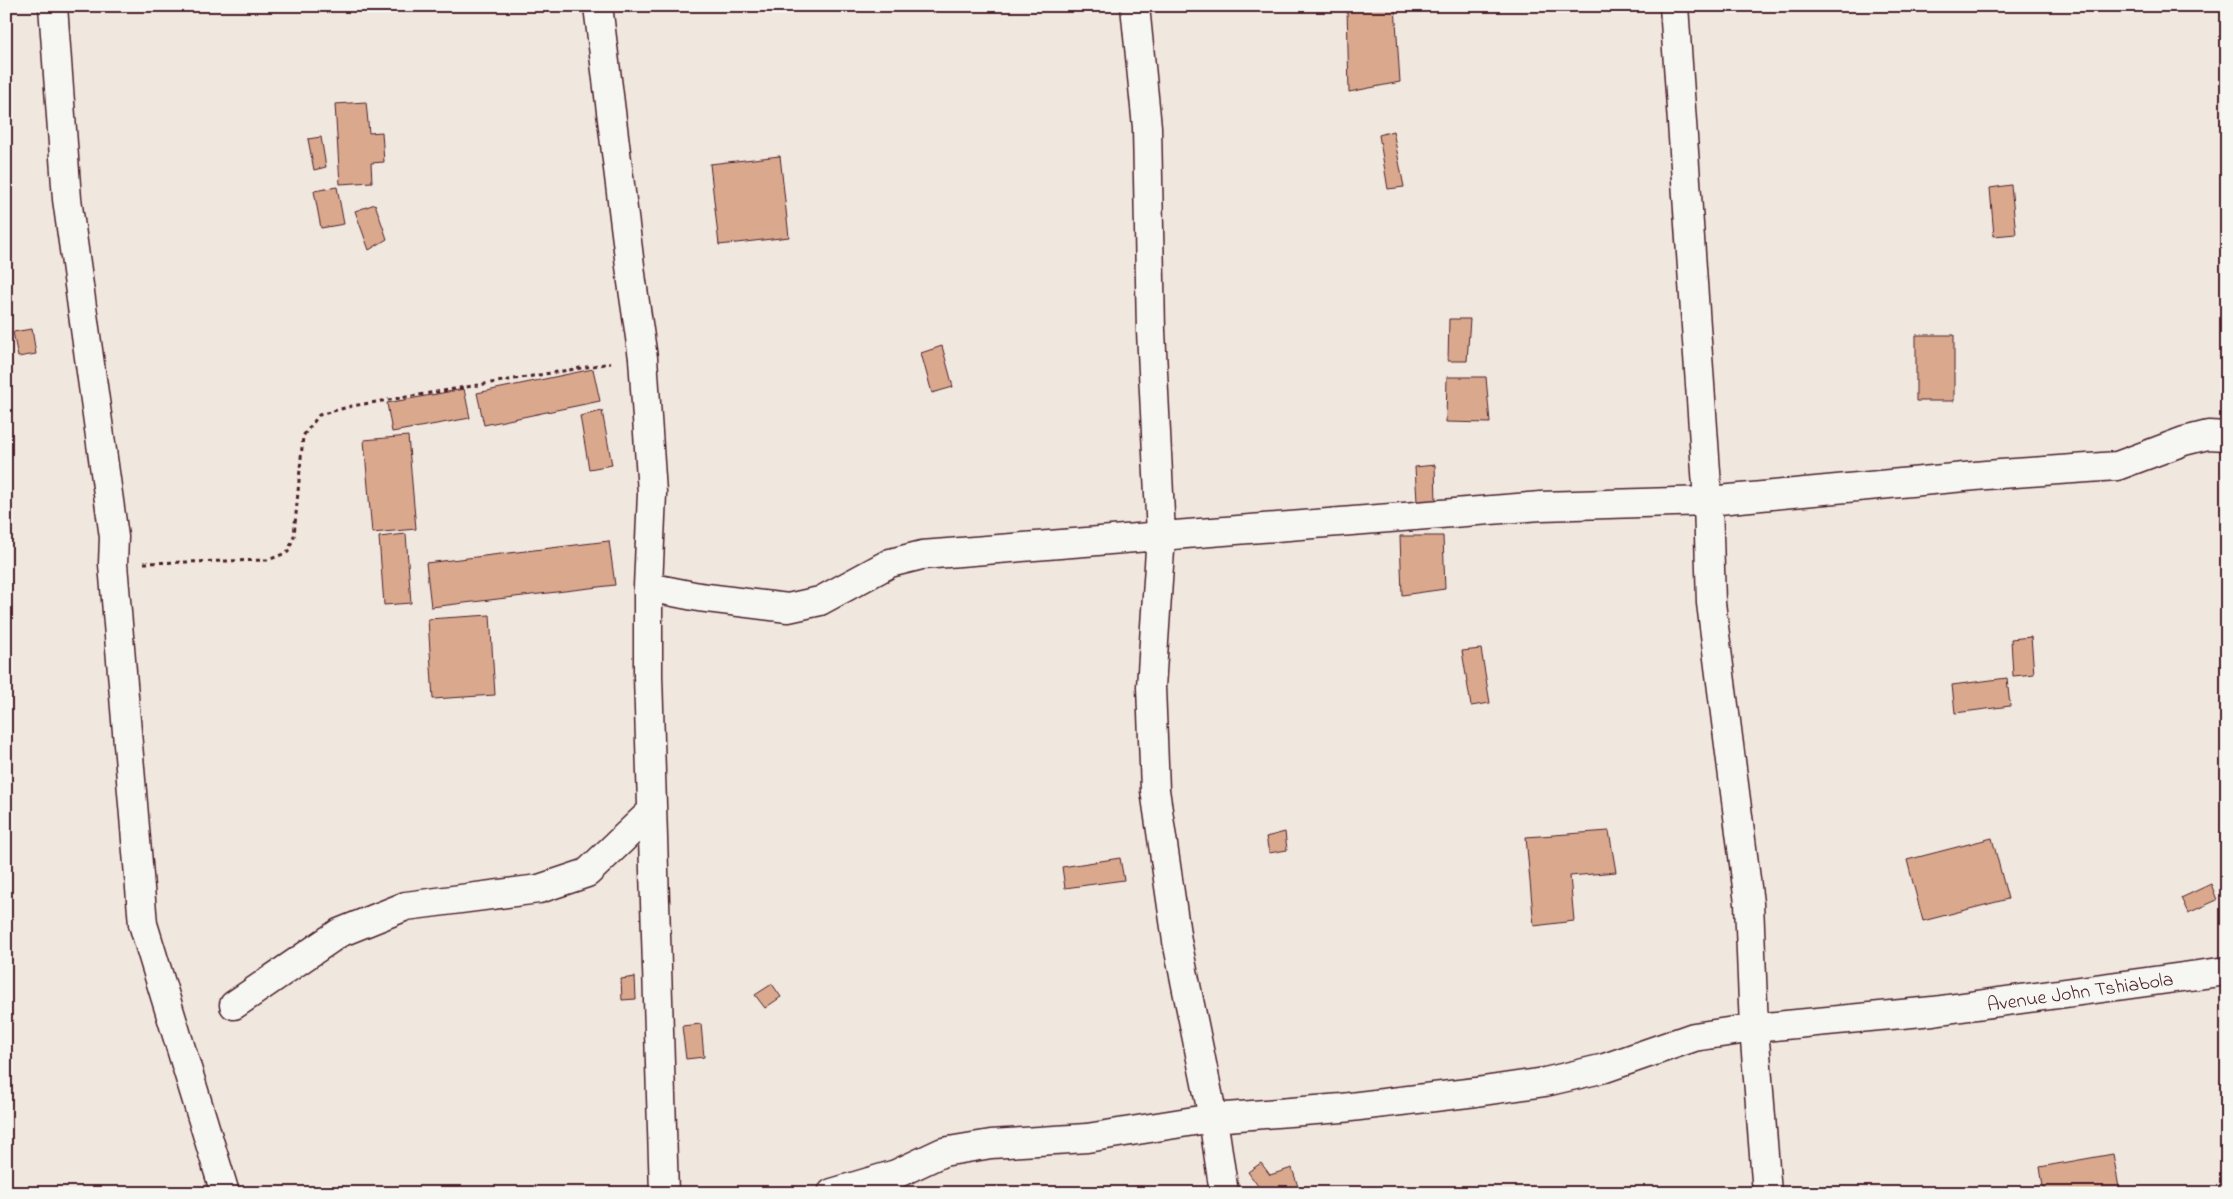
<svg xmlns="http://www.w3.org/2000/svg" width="2233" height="1199" font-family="'Indie Flower',sans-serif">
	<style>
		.building { fill: #daa98d; stroke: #4a1f2b }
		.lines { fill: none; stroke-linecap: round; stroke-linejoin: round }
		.street-casing { stroke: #4a1f2b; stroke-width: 31 }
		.path { stroke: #4a1f2b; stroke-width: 3; stroke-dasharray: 4 4; stroke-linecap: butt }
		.street { stroke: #f6f6f2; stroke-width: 28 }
		.labels { text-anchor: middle; stroke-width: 4; stroke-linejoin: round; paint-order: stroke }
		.street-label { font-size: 20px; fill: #4a1f2b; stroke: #f6f6f2 }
	</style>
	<rect width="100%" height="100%" fill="#f0e7de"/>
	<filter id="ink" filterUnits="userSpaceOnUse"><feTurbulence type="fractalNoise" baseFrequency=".02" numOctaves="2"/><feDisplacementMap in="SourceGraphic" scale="10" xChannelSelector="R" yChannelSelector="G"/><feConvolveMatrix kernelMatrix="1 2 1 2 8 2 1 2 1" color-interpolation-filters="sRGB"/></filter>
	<g filter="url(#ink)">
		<path class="building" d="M1347,6H1395L1400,82L1349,92Z
			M366,102L369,133L382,132L384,162L371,163L372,182L340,184L335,104Z
			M1393,131L1404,187L1388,189L1379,135Z
			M321,137L326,167L314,170L308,139Z
			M780,156L789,237L719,245L710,164Z
			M2011,185L2016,234L1994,236L1990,188Z
			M337,187L344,224L321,228L314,191Z
			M375,204L387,239L369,250L355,211Z
			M1449,319H1470L1467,361H1448Z
			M32,329L36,354L18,357L13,332Z
			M1916,335H1954V401H1916Z
			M942,346L953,387L932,393L921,353Z
			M593,369L600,401L484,425L477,393Z
			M1447,377H1486L1490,423L1446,422Z
			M464,389L470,418L392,432L387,403Z
			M602,411L612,465L589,469L580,416Z
			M408,436L416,529L372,533L364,440Z
			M1435,465L1436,503L1417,502L1415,467Z
			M406,534L411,603L384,605L379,537Z
			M1400,536H1443L1445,589L1402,595Z
			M609,541L615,585L431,607L426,563Z
			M490,615L495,695L433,699L428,619Z
			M2031,637L2034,674L2013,676L2011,639Z
			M1481,649L1490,703L1471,706L1462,651Z
			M2007,678L2010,706L1955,713L1952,685Z
			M1609,831L1616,872L1570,876L1574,921L1534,926L1526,837Z
			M1285,832L1287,850L1269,853L1266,837Z
			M1992,838L2008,899L1923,921L1907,860Z
			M1120,858L1124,880L1065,888L1062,867Z
			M2211,884L2217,900L2188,913L2181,898Z
			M635,977L636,999L622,1000L621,979Z
			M772,984L781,997L765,1008L755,995Z
			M701,1024L704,1057L686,1059L682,1026Z
			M2113,1154L2120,1193H2044L2040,1167Z
			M1261,1163L1270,1175L1292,1168L1300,1193H1263L1248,1172Z"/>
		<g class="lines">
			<g class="street-casing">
				<path id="street" d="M53,6L67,199L114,537L113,564L143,924L225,1193
					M598,6L632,282L643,358L652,493L648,587V676L664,1193
					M1135,6L1147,127L1151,331L1161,535L1151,687L1155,790L1177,941L1213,1118L1224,1193
					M1674,6L1708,501L1711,603L1749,903L1754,1028L1767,1193
					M648,587L699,597L788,608L820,601L890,563L922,555L1541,506L1708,501L1986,475L2117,466L2184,441L2208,435L2227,436
					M234,1005L339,933L406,906L539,889L587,873L652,811
					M832,1193L896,1174L943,1152L991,1144L1087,1138L1213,1118L1342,1108L1476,1092L1545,1082L1605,1068L1694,1037L1754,1028L1933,1011L2227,971"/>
			</g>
			<path class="path" d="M144,563L268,560L288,552L294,536L303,436L319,415L352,406L611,363"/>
			<use href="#street" class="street"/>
		</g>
	</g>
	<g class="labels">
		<g class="street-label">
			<text transform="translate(2080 991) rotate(-8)" y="7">Avenue John Tshiabola</text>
		</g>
	</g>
	<rect width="2233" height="1199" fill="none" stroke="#f6f6f2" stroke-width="25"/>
	<rect x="12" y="12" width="2208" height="1174" fill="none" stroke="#4a1f2b" stroke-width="2" filter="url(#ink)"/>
</svg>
